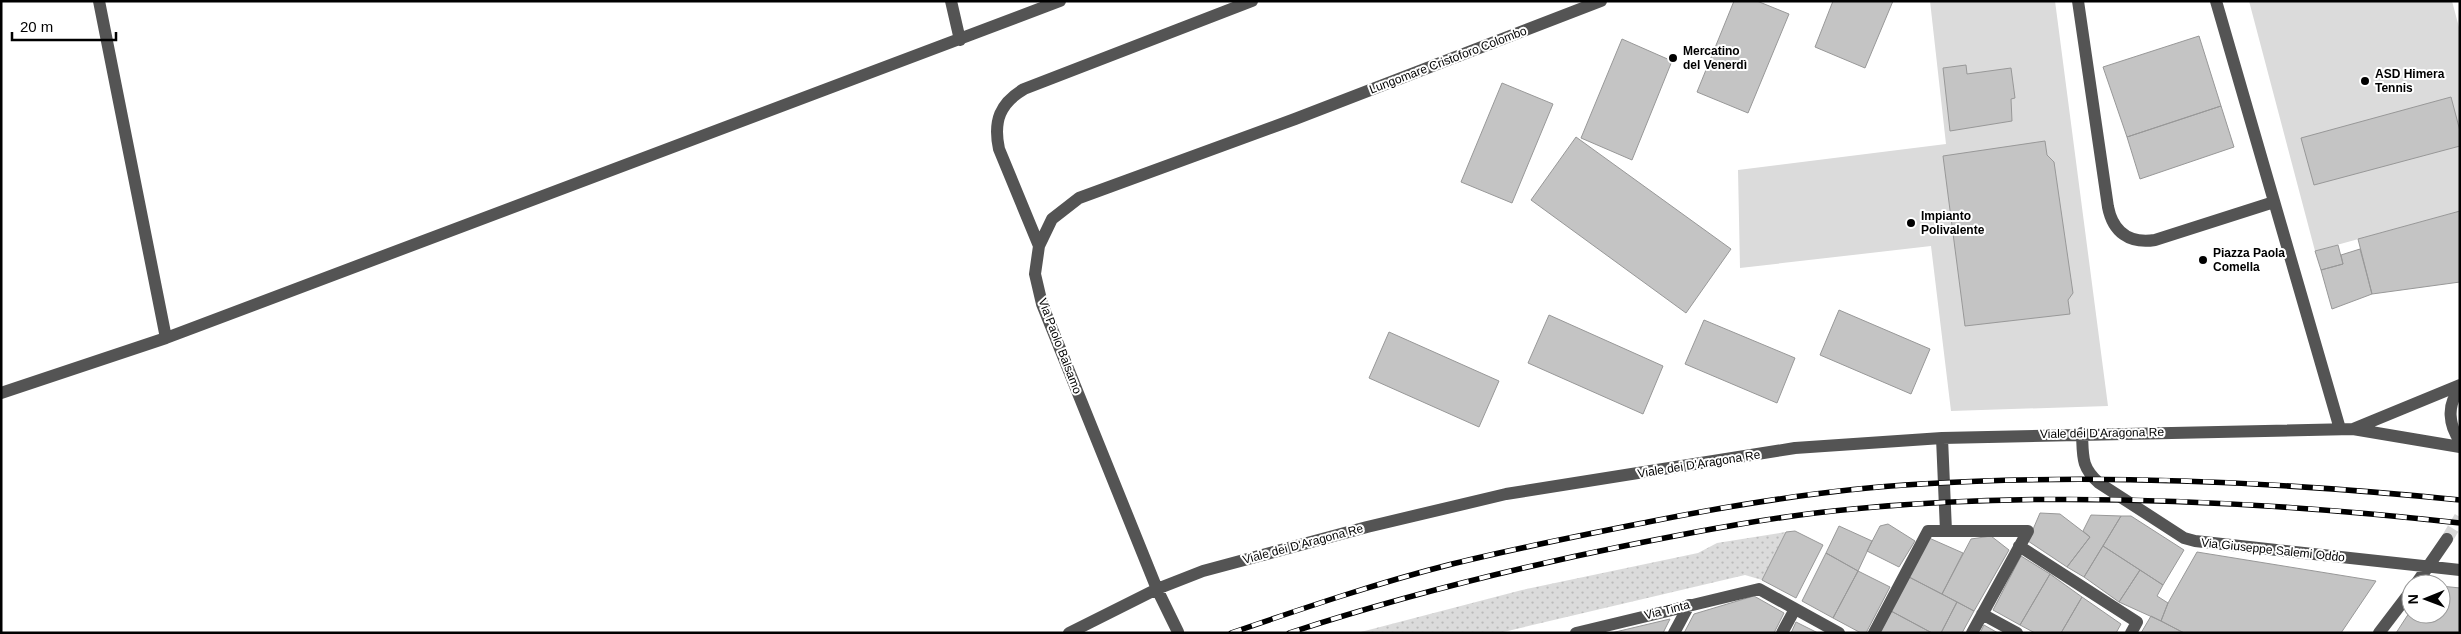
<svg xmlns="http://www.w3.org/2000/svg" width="2461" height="634" font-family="Arial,sans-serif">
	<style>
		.grass { fill: url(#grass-dots) }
		.garden { fill: #dbdbdb }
		.building { fill: #c4c4c4; stroke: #989898 }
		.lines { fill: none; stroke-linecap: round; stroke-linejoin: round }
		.minor-tunnel { stroke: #d9d9d9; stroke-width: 12; stroke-dasharray: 12 6; stroke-linecap: butt }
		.minor { stroke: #545454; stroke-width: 12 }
		.rail-casing { stroke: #000; stroke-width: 5.5 }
		.rail { stroke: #fff; stroke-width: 4; stroke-dasharray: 11; stroke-linecap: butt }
		.poi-dot { fill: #000; stroke: #fff; stroke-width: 2 }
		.labels { text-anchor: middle; stroke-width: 4; stroke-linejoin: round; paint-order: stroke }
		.poi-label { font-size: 12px; font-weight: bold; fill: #000; stroke: #fff; text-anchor: start }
		.street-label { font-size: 12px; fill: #000; stroke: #fff }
	</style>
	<defs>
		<pattern id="grass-dots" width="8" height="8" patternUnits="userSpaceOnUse" patternTransform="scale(1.25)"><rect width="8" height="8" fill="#dbdbdb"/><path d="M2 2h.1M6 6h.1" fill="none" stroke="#bababa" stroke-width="1.8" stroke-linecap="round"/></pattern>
	</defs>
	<rect width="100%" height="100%" fill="#fff"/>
	<path class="grass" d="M1786,532L1762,580L1745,575L1499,633H1357L1522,590L1698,553L1717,543Z"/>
	<path class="garden" d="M1930,1H2055L2108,406L1951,411L1931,246L1740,268L1738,170L1946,144Z
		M2249,1H2452L2460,31V211L2315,251Z"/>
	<path class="building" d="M1734,1H1757L1789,14L1748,113L1697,92Z
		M1833,1H1893L1865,68L1815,47Z
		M2199,36L2221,106L2127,137L2103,67Z
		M1622,39L1672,61L1632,160L1581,138Z
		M1966,65L1967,74L2011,68L2015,98L2011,99L2012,121L1950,131L1943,68Z
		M1502,83L1553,104L1512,203L1461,182Z
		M2451,97L2460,131V146L2314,185L2301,138Z
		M2221,106L2234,147L2140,179L2127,137Z
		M1576,137L1731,249L1686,313L1531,200Z
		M2045,141L2047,155L2054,162L2073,293L2068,300L2070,314L1965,326L1943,156Z
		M2460,211V282L2372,294L2358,239Z
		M2338,245L2343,264L2321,270L2315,251Z
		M2360,249L2372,294L2332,309L2321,270L2343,264L2341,255Z
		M1839,310L1930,349L1911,394L1820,355Z
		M1549,315L1663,366L1643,414L1528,363Z
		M1704,320L1795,358L1777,403L1685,364Z
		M1389,332L1499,381L1479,427L1369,378Z
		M2040,513L2060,514L2090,537L2067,567L2028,541Z
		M2091,515L2121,516L2084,577L2067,567L2090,537L2083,531Z
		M2121,516H2131L2184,550L2163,585L2103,546Z
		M1888,524L1915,541L1899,567L1867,551L1880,526Z
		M1839,526L1872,541L1858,571L1826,553Z
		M1795,531L1823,545L1796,598L1762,580L1786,532Z
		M1991,536L2009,550L1974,611L1942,594L1971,539Z
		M1929,538L1963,553L1942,594L1909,577Z
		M2103,546L2140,570L2119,602L2084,577Z
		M2197,552L2376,581L2341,633H2184L2161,621L2168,603Z
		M1826,553L1858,571L1833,618L1802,601Z
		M2021,556L2050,574L2020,625L1993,610Z
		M2140,570L2163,585L2157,596L2168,603L2161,621L2119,602Z
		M1858,571L1890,587L1866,633H1861L1833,618Z
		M2050,574L2082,597L2061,633H2035L2020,625Z
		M1909,577L1957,602L1941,633H1932L1891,611Z
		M2441,586L2460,588V633H2396L2411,610V614H2441Z
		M1754,596L1784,613L1774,633H1684L1694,614Z
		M2082,597L2121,624L2116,633H2061Z
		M1957,602L1974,611L1962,633H1941Z
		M1891,611L1932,633H1880Z
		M2151,616L2161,621L2184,633H2141Z
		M1670,619L1663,633H1611Z
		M1796,622L1818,633H1791Z
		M1984,625L1998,633H1980Z"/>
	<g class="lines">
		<path class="minor-tunnel" d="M2447,539L2460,517"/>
		<path class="minor" d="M99,1L166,338
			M951,1L960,40
			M2078,1L2108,207C2113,232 2129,244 2155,240L2274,202
			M2216,1L2340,429
			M1039,246L999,149C993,121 1000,103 1024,89L1252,1
			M2460,385L2353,429L2460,447
			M2460,390C2446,404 2449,426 2460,441
			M1,393L166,338L1060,1
			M2082,433C2083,457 2081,467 2099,483L2184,538L2195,541L2460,570
			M1942,438L1946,531
			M2019,546L2137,622L2131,633
			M2416,584L2447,539
			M1982,614L2017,633
			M1178,632L1157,589L1042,304L1035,274L1039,246L1052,219L1079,198L1295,119L1601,1
			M1069,633L1157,589L1203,571L1367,527L1506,494L1795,448L1942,438L2353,429
			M1576,633L1759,589L1839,633
			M1674,633L1689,605
			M1782,633L1795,609
			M1874,633L1928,531H2028L1972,633
			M2379,633L2411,591"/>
		<g class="rail-casing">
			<path id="rail" d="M1231,633C1304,608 1377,583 1452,564C1517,548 1583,535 1648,522C1738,504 1830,489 1921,484C2101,473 2281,482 2460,500
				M1289,633C1399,597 1511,569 1624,546C1699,531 1776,516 1853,509C2052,490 2262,501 2460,523"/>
		</g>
		<use href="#rail" class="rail"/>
	</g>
	<g class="poi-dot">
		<circle cx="1673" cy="58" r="5"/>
		<circle cx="2365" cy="81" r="5"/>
		<circle cx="1911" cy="223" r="5"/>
		<circle cx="2203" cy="260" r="5"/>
	</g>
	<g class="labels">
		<g class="poi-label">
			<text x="1683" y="55">Mercatino<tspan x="1683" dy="14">del Venerdì</tspan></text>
			<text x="2375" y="78">ASD Himera<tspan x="2375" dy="14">Tennis</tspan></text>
			<text x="1921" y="220">Impianto<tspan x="1921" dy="14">Polivalente</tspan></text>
			<text x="2213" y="257">Piazza Paola<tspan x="2213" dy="14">Comella</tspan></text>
		</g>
		<g class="street-label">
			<text transform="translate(1448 60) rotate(-21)" y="4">Lungomare Cristoforo Colombo</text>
			<text transform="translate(1060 346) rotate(69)" y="4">Via Paolo Balsamo</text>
			<text transform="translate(2102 433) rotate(-1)" y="4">Viale dei D'Aragona Re</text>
			<text transform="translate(1699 464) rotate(-9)" y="4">Viale dei D'Aragona Re</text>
			<text transform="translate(1303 544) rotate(-15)" y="4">Viale dei D'Aragona Re</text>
			<text transform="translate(2273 550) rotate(6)" y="4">Via Giuseppe Salemi Oddo</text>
			<text transform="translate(1667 610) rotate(-14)" y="4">Via Tinta</text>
		</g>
	</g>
	<rect width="2461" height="634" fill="none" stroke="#000000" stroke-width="5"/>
	<g transform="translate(2426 599) rotate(269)"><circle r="24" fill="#ffffff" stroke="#999999"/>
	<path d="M0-4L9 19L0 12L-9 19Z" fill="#000000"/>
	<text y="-8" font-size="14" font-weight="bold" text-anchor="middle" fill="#000000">N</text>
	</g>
	<path d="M12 32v8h104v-8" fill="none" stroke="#000000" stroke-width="2.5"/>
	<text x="20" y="32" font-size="15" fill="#000000" stroke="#ffffff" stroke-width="4" paint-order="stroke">20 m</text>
</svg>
